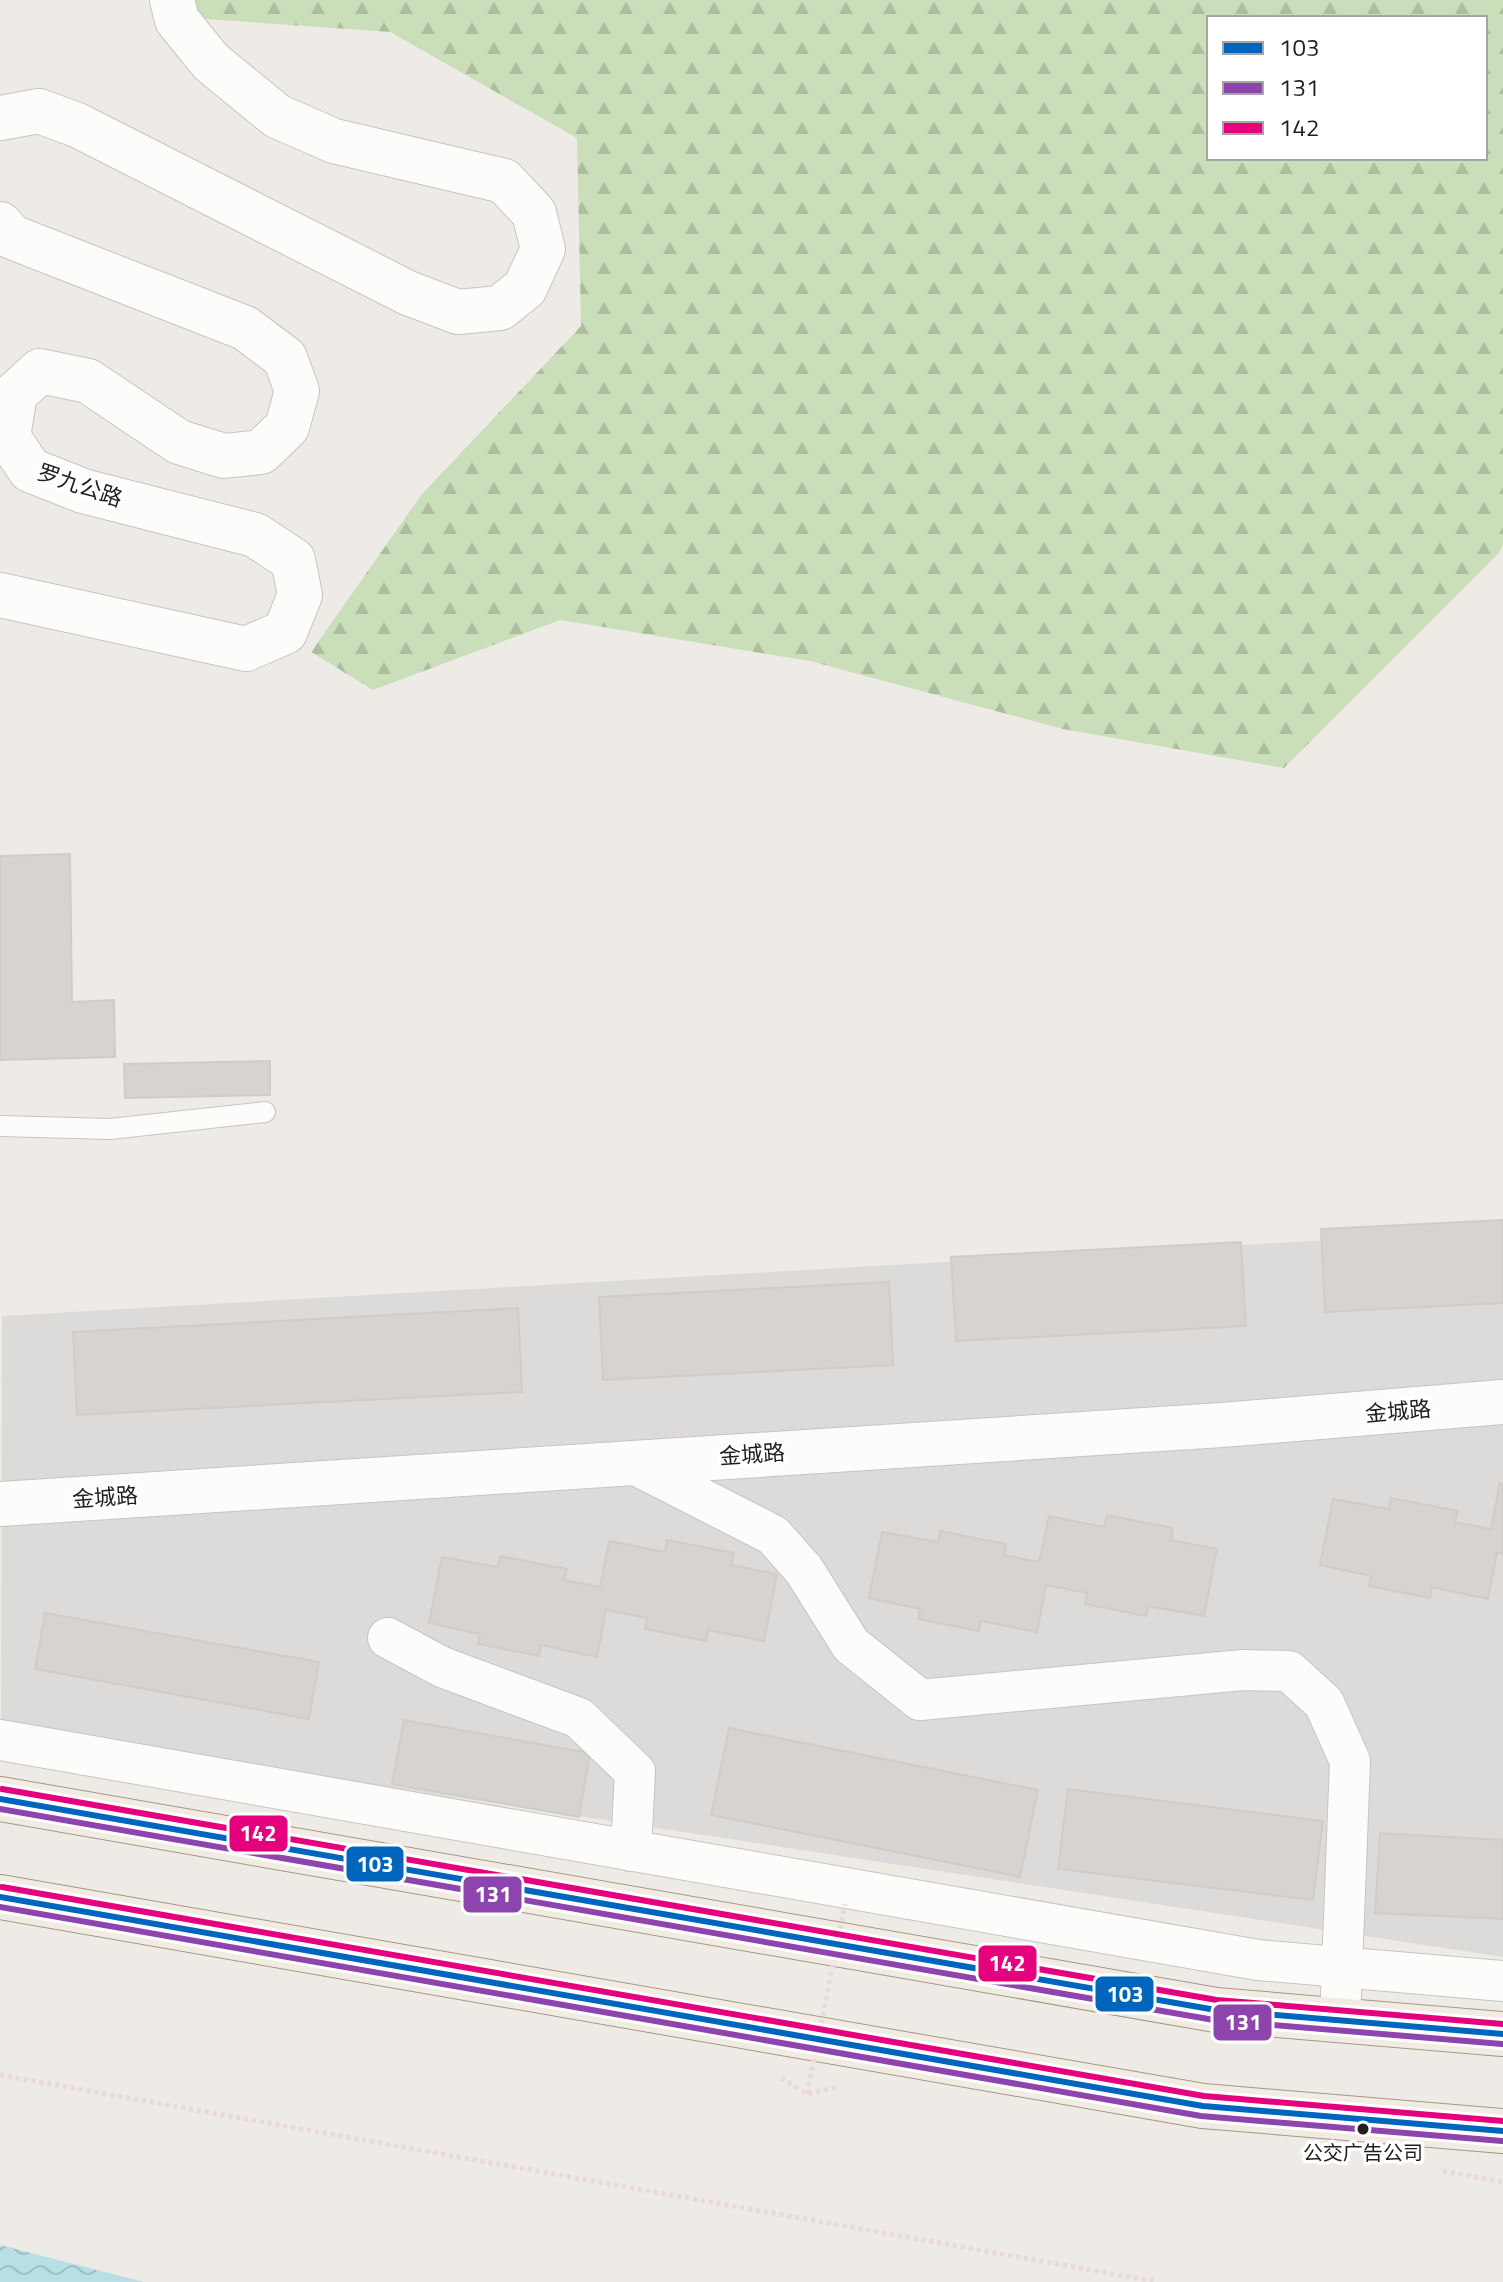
<svg xmlns="http://www.w3.org/2000/svg" width="1503" height="2282" font-family="'Titillium Web','Noto Sans SC',sans-serif">
	<style>
		.residential { fill: #dddbd9 }
		.forest { fill: url(#forest-firs); fill-rule: evenodd }
		.water { fill: url(#water-waves) }
		.building { fill: #d6d3d0; stroke: #d1ccc8; stroke-width: 2 }
		.lines { fill: none; stroke-linecap: round; stroke-linejoin: round }
		.service-casing { stroke: #c6c5c3; stroke-width: 22 }
		.minor-casing { stroke: #c6c5c3; stroke-width: 42 }
		.tertiary-casing { stroke: #c6c5c3; stroke-width: 46 }
		.primary-casing { stroke: #a49783; stroke-width: 46 }
		.path { stroke: #ebd9d9; stroke-width: 5; stroke-dasharray: 4 4; stroke-linecap: butt }
		.service { stroke: #fcfcfb; stroke-width: 20 }
		.minor { stroke: #fcfcfb; stroke-width: 40 }
		.tertiary { stroke: #fcfcfb; stroke-width: 44 }
		.primary { stroke: #f1ebe4; stroke-width: 44 }
		.path-bridge { stroke: #ebd9d9; stroke-width: 5; stroke-dasharray: 4 4; stroke-linecap: butt }
		.bus-1-casing { stroke: #fff; stroke-width: 12 }
		.bus-2-casing { stroke: #fff; stroke-width: 12 }
		.bus-3-casing { stroke: #fff; stroke-width: 12 }
		.bus-1 { stroke: #0065bd; stroke-width: 6 }
		.bus-2 { stroke: #8e44ad; stroke-width: 6 }
		.bus-3 { stroke: #e5007d; stroke-width: 6 }
		.bus-dot { fill: #1f1f1f; stroke: #fff; stroke-width: 3 }
		.labels { text-anchor: middle; stroke-width: 7; stroke-linejoin: round; paint-order: stroke }
		.bus-label { font-size: 20px; fill: #1f1f1f; stroke: #fff }
		.street-label { font-size: 22px; fill: #1f1f1f; stroke: #fff }
		.line-badge { stroke: #fff; stroke-width: 3 }
		.badge-label { font-size: 22px; text-anchor: middle; font-weight: bold; fill: #fff }
	</style>
	<defs>
		<pattern id="forest-firs" width="22" height="20" patternUnits="userSpaceOnUse" patternTransform="scale(2)"><rect width="22" height="20" fill="#cadeba"/><path d="M5 1l3.5 6h-7zM16 11l3.5 6h-7z" fill="#adbe9f"/></pattern>
		<pattern id="water-waves" width="16" height="10" patternUnits="userSpaceOnUse" patternTransform="scale(2)"><rect width="16" height="10" fill="#b7dfe4"/><path d="M0 5q4-4 8 0t8 0" fill="none" stroke="#9dbfc3"/></pattern>
	</defs>
	<rect width="100%" height="100%" fill="#eeebe7"/>
	<path class="residential" d="M1503,1230V1957L1,1728L2,1316Z"/>
	<path class="forest" d="M171,0H1503V544L1499,553L1284,768L1063,729L810,661L560,620L373,690L311,652L422,494L581,326L577,138L390,32L192,18ZM1209,18H1485V158H1209Z"/>
	<path class="water" d="M0,2245L144,2282H0Z"/>
	<path class="building" d="M70,854L72,1002L114,1000L115,1057L0,1060V856Z
		M270,1061V1095L125,1098L124,1064Z
		M1503,1220V1303L1325,1312L1321,1229Z
		M1241,1242L1246,1326L956,1341L951,1257Z
		M889,1282L893,1365L603,1380L599,1297Z
		M518,1308L522,1392L77,1415L73,1332Z
		M1500,1483L1503,1484V1554L1497,1552L1488,1599L1432,1587L1430,1598L1369,1586L1371,1576L1320,1565L1333,1499L1389,1509L1391,1498L1458,1511L1455,1522L1491,1529Z
		M1107,1515L1173,1528L1171,1540L1217,1549L1204,1616L1148,1606L1146,1616L1085,1604L1087,1593L1046,1585L1037,1632L981,1621L979,1631L918,1619L920,1609L869,1598L882,1532L938,1542L940,1531L1006,1544L1004,1555L1039,1562L1049,1516L1104,1527Z
		M667,1540L734,1553L731,1565L777,1574L764,1641L708,1630L706,1641L645,1629L647,1618L606,1610L597,1657L541,1645L539,1656L478,1644L480,1634L429,1623L442,1557L498,1567L500,1556L567,1569L564,1580L600,1587L609,1541L665,1552Z
		M45,1613L319,1662L309,1719L35,1669Z
		M404,1720L590,1753L579,1817L392,1784Z
		M729,1728L1038,1790L1020,1877L711,1815Z
		M1068,1789L1323,1821L1313,1900L1058,1869Z
		M1380,1833L1503,1840V1919L1375,1913Z"/>
	<g class="lines">
		<g class="service-casing">
			<path id="service" d="M0,1126L110,1129L265,1112"/>
		</g>
		<g class="minor-casing">
			<path id="minor" d="M630,1462L773,1535L804,1570L851,1645L920,1700L1243,1670L1289,1671L1324,1703L1350,1761L1340,2021
				M388,1638L442,1667L579,1718L635,1772L631,1851
				M0,1740L1258,1960L1503,1981"/>
		</g>
		<g class="tertiary-casing">
			<path id="tertiary" d="M0,118L39,111L77,125L408,293L458,312L500,308L525,288L543,249L534,213L504,181L334,141L277,116L211,62L177,20L172,0
				M0,224L12,237L245,328L285,358L297,391L287,427L261,452L224,456L179,442L88,381L40,371L15,394L8,437L30,470L83,491L255,535L293,560L300,595L285,632L246,649L0,595
				M0,1504L1222,1425L1503,1402"/>
		</g>
		<g class="primary-casing">
			<path id="primary" d="M0,1799L1216,2010L1503,2034
				M0,1897L1203,2106L1503,2131"/>
		</g>
		<path class="path" d="M0,2075L1158,2282
			M781,2078L807,2094L837,2087
			M1443,2171L1503,2182"/>
		<use href="#service" class="service"/>
		<use href="#minor" class="minor"/>
		<use href="#tertiary" class="tertiary"/>
		<use href="#primary" class="primary"/>
		<path class="path-bridge" d="M807,2094L845,1904"/>
		<g class="bus-1-casing">
			<path id="bus-1" d="M0,1799L1216,2010L1503,2034
				M0,1897L1203,2106L1503,2131"/>
		</g>
		<g class="bus-2-casing">
			<path id="bus-2" d="M0,1809L1214,2020L1502,2044
				M0,1907L1201,2116L1502,2141"/>
		</g>
		<g class="bus-3-casing">
			<path id="bus-3" d="M2,1789L1217,2000L1503,2024
				M2,1887L1204,2096L1503,2121"/>
		</g>
		<use href="#bus-1" class="bus-1"/>
		<use href="#bus-2" class="bus-2"/>
		<use href="#bus-3" class="bus-3"/>
	</g>
	<circle class="bus-dot" cx="1363" cy="2129" r="7"/>
	<g class="labels">
		<g class="bus-label">
			<text x="1363" y="2160">公交广告公司</text>
		</g>
		<g class="street-label">
			<text transform="translate(80 485) rotate(19)" y="8">罗九公路</text>
			<text transform="translate(1398 1411) rotate(-5)" y="8">金城路</text>
			<text transform="translate(752 1454) rotate(-4)" y="8">金城路</text>
			<text transform="translate(105 1497) rotate(-4)" y="8">金城路</text>
		</g>
	</g>
	<g class="line-badge">
		<rect x="228" y="1814" width="61" height="39" rx="8" fill="#e5007d"/>
		<rect x="345" y="1845" width="60" height="38" rx="8" fill="#0065bd"/>
		<rect x="462" y="1875" width="61" height="39" rx="8" fill="#8e44ad"/>
		<rect x="977" y="1944" width="61" height="39" rx="8" fill="#e5007d"/>
		<rect x="1094" y="1975" width="61" height="38" rx="8" fill="#0065bd"/>
		<rect x="1212" y="2003" width="61" height="39" rx="8" fill="#8e44ad"/>
	</g>
	<g class="badge-label">
		<text x="258" y="1841">142</text>
		<text x="375" y="1872">103</text>
		<text x="493" y="1902">131</text>
		<text x="1007" y="1971">142</text>
		<text x="1125" y="2002">103</text>
		<text x="1243" y="2030">131</text>
	</g>
	<rect x="1207" y="16" width="280" height="144" fill="#ffffff" stroke="#a5a5a5" stroke-width="2"/>
	<rect x="1223" y="42" width="40" height="12" fill="#0065bd" stroke="#a5a5a5" stroke-width="2"/>
	<text x="1279" y="56" font-size="24" fill="#1f1f1f">103</text>
	<rect x="1223" y="82" width="40" height="12" fill="#8e44ad" stroke="#a5a5a5" stroke-width="2"/>
	<text x="1279" y="96" font-size="24" fill="#1f1f1f">131</text>
	<rect x="1223" y="122" width="40" height="12" fill="#e5007d" stroke="#a5a5a5" stroke-width="2"/>
	<text x="1279" y="136" font-size="24" fill="#1f1f1f">142</text>
</svg>
